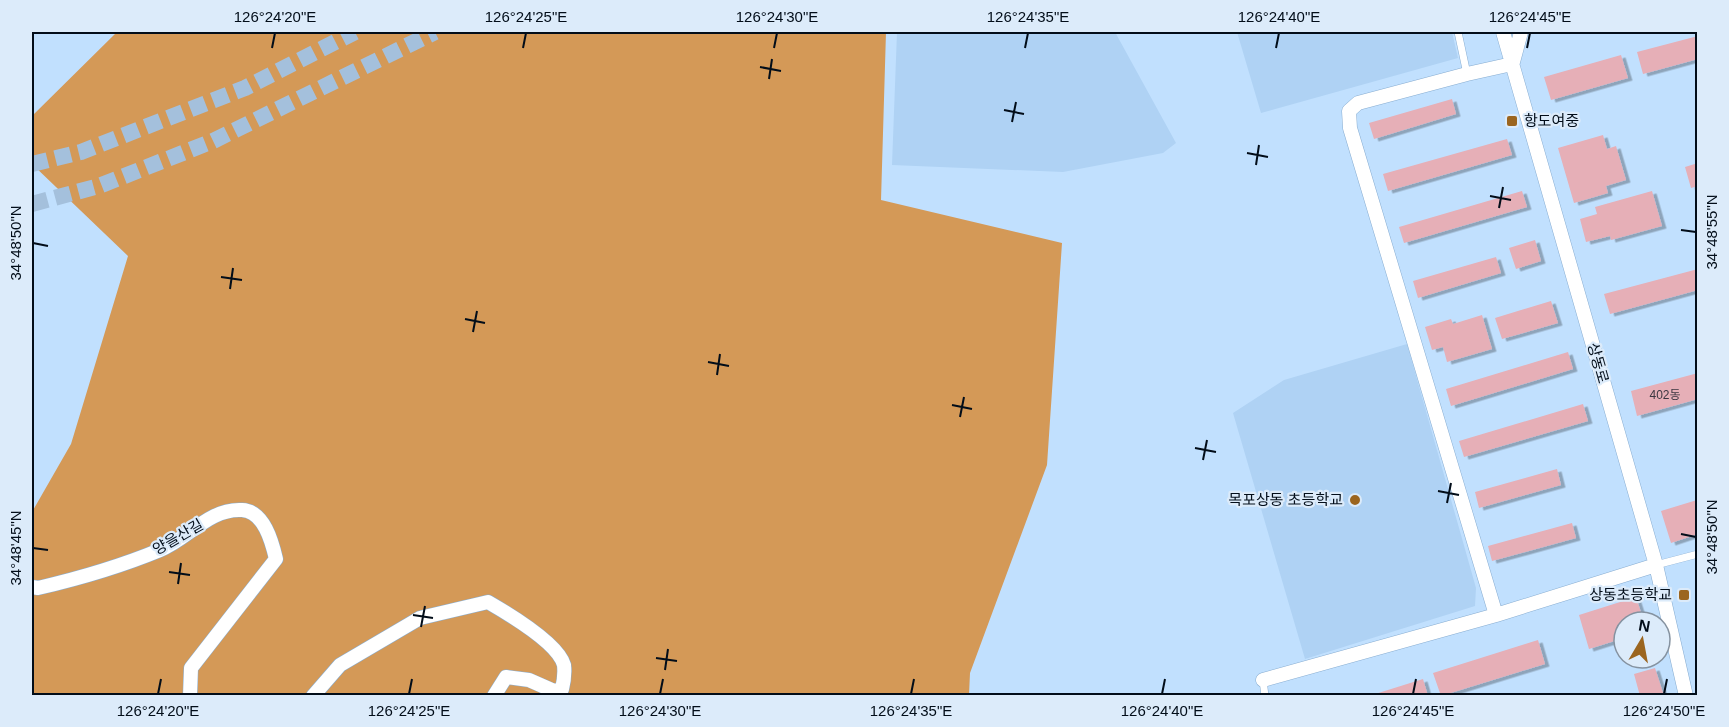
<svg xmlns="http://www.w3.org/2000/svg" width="1729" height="727" font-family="Arial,'Noto Sans KR',sans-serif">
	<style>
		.built { fill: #afd2f4 }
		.forest { fill: #d49957 }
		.building { fill: #e6afb7; filter: url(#shadow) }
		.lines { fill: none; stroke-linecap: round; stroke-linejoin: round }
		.tertiary-tunnel { stroke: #a4c0dc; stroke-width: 16; stroke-dasharray: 16 8; stroke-linecap: butt }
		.service-casing { stroke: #88add1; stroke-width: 8 }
		.minor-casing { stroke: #88add1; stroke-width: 15 }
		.service { stroke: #fff; stroke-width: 7 }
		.minor { stroke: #fff; stroke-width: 14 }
		.ticks { fill: none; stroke: #020d19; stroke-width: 2 }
		.poi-dot { fill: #9b651f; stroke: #dcebfa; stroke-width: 2 }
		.labels { text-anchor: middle; stroke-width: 4.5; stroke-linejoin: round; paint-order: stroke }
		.number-label { font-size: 12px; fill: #3b3640 }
		.poi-label { font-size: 15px; fill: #020d19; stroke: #dcebfa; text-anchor: end }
		.street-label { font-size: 15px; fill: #020d19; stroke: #dcebfa }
		.neatline { fill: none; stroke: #020d19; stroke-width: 2 }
		.ticks-label { font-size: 15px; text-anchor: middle; fill: #020d19 }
	</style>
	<defs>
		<filter id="shadow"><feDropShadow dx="4.5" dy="2.5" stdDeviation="0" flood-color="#0004"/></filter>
	</defs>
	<rect width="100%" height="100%" fill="#c1e0fe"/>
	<path class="built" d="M897,32H1115L1176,143L1163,153L1063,172L892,165Z
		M1237,32H1452L1458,58L1261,113Z
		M1407,344L1476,588L1475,606L1305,659L1233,413L1284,380Z"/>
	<path class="forest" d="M117,32H886L881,200L1062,243L1047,465L970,673L969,695L32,696V512L71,444L128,256L32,164V116Z"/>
	<path class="building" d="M1698,36V59L1643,74L1637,52Z
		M1621,55L1628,78L1551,100L1544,77Z
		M1452,99L1456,114L1374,139L1369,123Z
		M1603,135L1607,149L1616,146L1626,180L1606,186L1608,193L1574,203L1558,148Z
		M1507,139L1512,155L1388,191L1383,174Z
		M1698,163V186L1691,188L1685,167Z
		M1522,191L1527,207L1404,243L1399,227Z
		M1652,191L1662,226L1611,240L1610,236L1586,242L1580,219L1597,214L1595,207Z
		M1535,240L1541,261L1516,269L1509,248Z
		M1496,257L1501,273L1418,298L1413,281Z
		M1698,269V290L1610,314L1604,294Z
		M1551,301L1558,323L1502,339L1495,318Z
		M1482,315L1492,349L1447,362L1443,347L1432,350L1425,327L1451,319L1453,324Z
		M1568,352L1573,369L1451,406L1446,389Z
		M1698,373V399L1637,416L1631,391Z
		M1583,404L1588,421L1464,457L1459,441Z
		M1557,469L1561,485L1479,508L1475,492Z
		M1697,500L1698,534L1671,543L1661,511Z
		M1572,523L1576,538L1492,561L1488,546Z
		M1636,597L1644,622H1624V638L1589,649L1579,615Z
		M1538,640L1545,664L1441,696L1433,673Z
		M1655,668L1664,696H1640L1634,674Z
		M1423,679L1428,696H1372V695Z"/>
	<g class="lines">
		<path class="tertiary-tunnel" d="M32,164L81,152L245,88L355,32
			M32,204L99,186L213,141L435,32"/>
		<g class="service-casing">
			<path id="service" d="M1458,32L1467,74
				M1656,565L1698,554
				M1263,680L1265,696"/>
		</g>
		<g class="minor-casing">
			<path id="minor" d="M1503,32L1656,565L1686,696
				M1513,62L1521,32
				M32,587L38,588C81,578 119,567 160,550C188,539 209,508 242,510C264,511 272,542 276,559L191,668L190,696
				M1496,615L1350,128L1349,111L1358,103L1467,74L1512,64
				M1263,680L1496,615L1656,565
				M313,696L340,665L420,618L488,602C507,613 558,643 564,665C565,674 564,681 562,689L554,691L529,680L506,677L494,696"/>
		</g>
		<use href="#service" class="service"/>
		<use href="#minor" class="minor"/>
	</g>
	<path class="ticks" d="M272,48L275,33M523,48L526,33M774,48L777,33M1025,48L1028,33M1276,48L1279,33M1527,48L1530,33M760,67L781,71M769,79L772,59M1004,110L1024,114M1012,122L1016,102M1247,153L1268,157M1256,165L1259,145M1490,196L1511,200M1499,208L1503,187M1681,230L1696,232M33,243L48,246M221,277L242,280M230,289L233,268M465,319L485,323M473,332L477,311M708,362L729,366M717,375L720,354M952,405L972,409M960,417L964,397M1195,448L1216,452M1203,460L1207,440M1438,491L1459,495M1447,503L1451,483M1681,534L1696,537M33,548L48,550M169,572L190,575M178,584L181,563M413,615L433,618M421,627L425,606M656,658L677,661M665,670L668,649M158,694L161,679M409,694L412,679M660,694L663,679M911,694L914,679M1162,694L1165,679M1413,694L1416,679M1664,694L1667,679"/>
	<g class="poi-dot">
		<rect x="1506" y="115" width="12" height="12" rx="3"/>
		<circle cx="1355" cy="500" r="6"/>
		<rect x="1678" y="589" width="12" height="12" rx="3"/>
	</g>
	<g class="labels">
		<g class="number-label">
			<text x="1665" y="399">402동</text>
		</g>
		<g class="poi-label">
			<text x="1524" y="126" text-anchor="start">항도여중</text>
			<text x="1343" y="505">목포상동 초등학교</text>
			<text x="1672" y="600">상동초등학교</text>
		</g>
		<g class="street-label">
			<text transform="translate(1598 363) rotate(74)" y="5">상동로</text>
			<text transform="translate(178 537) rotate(-30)" y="5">양을산길</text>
		</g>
	</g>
	<rect width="1729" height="727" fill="none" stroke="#dcebfa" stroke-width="66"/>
	<g transform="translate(1642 640) rotate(10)"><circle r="28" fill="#dcebfa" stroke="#8592a0" stroke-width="1.5"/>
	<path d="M0-4.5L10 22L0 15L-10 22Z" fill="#9b651f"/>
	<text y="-9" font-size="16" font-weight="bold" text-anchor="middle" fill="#020d19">N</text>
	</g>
	<rect x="33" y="33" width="1663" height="661" class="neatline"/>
	<g class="ticks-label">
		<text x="275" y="22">126°24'20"E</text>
		<text x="526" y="22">126°24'25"E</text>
		<text x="777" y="22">126°24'30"E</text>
		<text x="1028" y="22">126°24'35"E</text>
		<text x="1279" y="22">126°24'40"E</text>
		<text x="1530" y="22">126°24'45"E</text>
		<text transform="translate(1712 232) rotate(-90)" y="5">34°48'55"N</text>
		<text transform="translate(16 243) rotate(-90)" y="5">34°48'50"N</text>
		<text transform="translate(1712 537) rotate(-90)" y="5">34°48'50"N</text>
		<text transform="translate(16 548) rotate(-90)" y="5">34°48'45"N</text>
		<text x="158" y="716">126°24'20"E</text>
		<text x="409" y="716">126°24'25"E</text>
		<text x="660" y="716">126°24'30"E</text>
		<text x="911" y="716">126°24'35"E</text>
		<text x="1162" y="716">126°24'40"E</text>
		<text x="1413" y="716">126°24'45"E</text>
		<text x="1664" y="716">126°24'50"E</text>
	</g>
</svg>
